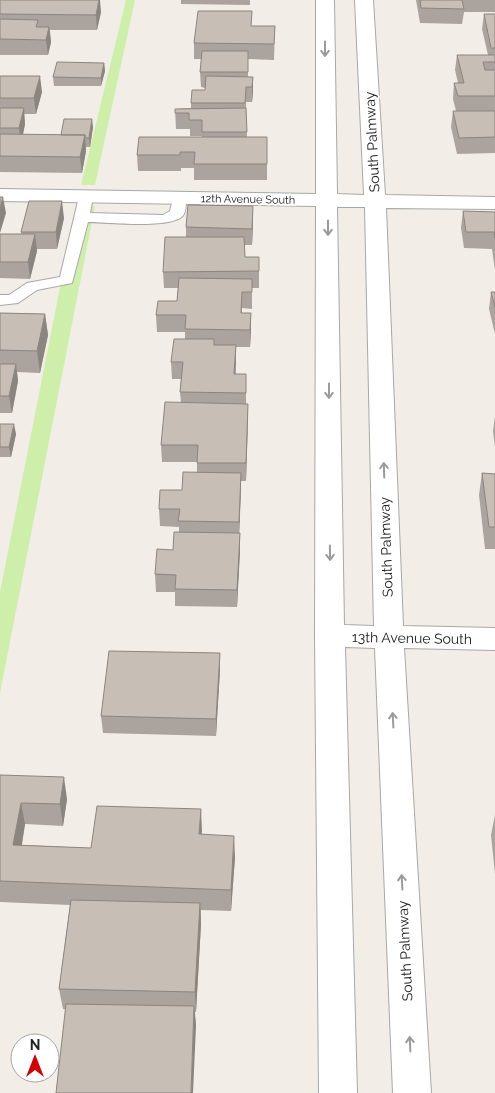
<svg xmlns="http://www.w3.org/2000/svg" width="495" height="1093" font-family="Raleway,sans-serif">
	<style>
		.grass { fill: #cdefaa }
		.lines { fill: none; stroke-linecap: round; stroke-linejoin: round }
		.lane-casing { stroke: #a8a8a8; stroke-width: 2 }
		.street-casing { stroke: #a8a8a8; stroke-width: 2 }
		.lane { fill: #fff; fill-rule: evenodd }
		.street { fill: #fff; fill-rule: evenodd }
		.wall { fill: #aba39d }
		.shaded-wall { fill: #8b857f }
		.building { fill: #c7beb6; stroke: #8b857f }
		.oneway { stroke: #9b9b9b }
		.labels { text-anchor: middle; stroke-width: 4; stroke-linejoin: round; paint-order: stroke }
		.far-street-label { font-size: 11px; fill: #212121; stroke: #fff }
		.street-label { font-size: 14px; fill: #212121; stroke: #fff }
	</style>
	<rect width="100%" height="100%" fill="#f2eee7"/>
	<path class="grass" d="M126,0H135L95,185H81Z
		M76,206H95L0,693V592Z"/>
	<g class="lines">
		<g class="lane-casing">
			<path id="lane" d="M86,193L91,194L93,197L90,213L163,215L170,211L174,195H184L186,198C186,203 186,210 184,214C176,230 105,222 88,222L72,283L37,290L18,303L0,305V295H9L27,283L60,277L79,197L81,194Z"/>
		</g>
		<g class="street-casing">
			<path id="street" d="M316,0H334L337,194L364,195L355,0H373L385,195L495,197V209L386,208L403,626L495,628V650L404,648L431,1093H393L375,648L345,647L357,1093H319L315,636L316,206L0,201V189L316,194ZM337,207H365L374,626L344,625Z"/>
		</g>
		<use href="#lane" class="lane"/>
		<use href="#street" class="street"/>
	</g>
	<path class="wall" d="M0,0L101,12L97,30H50L51,42L48,55H0Z
		M181,0H250V5L181,4Z
		M416,0H495V12H464L462,24L420,23Z
		M484,14H495V153L457,154L451,127L453,111H456L453,99L454,83H458L455,70L457,55H488L482,29Z
		M252,26H275L274,60L248,59V77H253V92L252,102H246L247,137L267,164V180H194V168H181V171H138L137,155L202,137V136H190V129H176L175,109L191,108V103L205,90V88L201,87L200,72L202,59H194V43Z
		M104,63L105,71L101,86H54L53,77Z
		M0,76L42,92L36,114H24L25,124L23,134L61,135L93,127L90,147H86V151L82,173L0,172Z
		M463,211L495,212V270L492,249L464,248L461,228Z
		M64,218L57,249H37V251L30,279L0,278V234H21V232Z
		M253,223L252,245H245V257H259V288H252V309L242,308V313L251,330L250,347H236L235,374H246V404H248L246,481H241L239,533H240V550L237,607L175,606V592H156L155,574L173,550L179,532V527L160,526L159,509L182,490L197,472V462H162L161,445L181,403L180,392L181,379H172L171,362L185,339V332H157L156,315L177,301L178,288H164L163,272L186,237V227Z
		M491,292H495V334L489,309Z
		M0,313L45,314L48,335L40,373L17,372L18,381L12,413H0Z
		M495,416V447L493,431Z
		M0,424L16,434L11,457H0Z
		M482,473L495,474V549H485L479,495Z
		M220,653V670L216,736L103,733L101,716Z
		M0,775L67,799L63,826L25,824L22,845L91,848L201,809V834L235,857L231,911L201,910V924L196,1012H195L196,1026L63,1009L59,989L70,905L0,902Z
		M495,815V874L491,835Z"/>
	<path class="shaded-wall" d="M99,0H100L101,12L97,30L96,15Z
		M49,27L51,42L48,55L46,40Z
		M104,63L105,71L101,86V78Z
		M40,76L42,92L36,114L34,98Z
		M253,77V92L252,102V87Z
		M24,108L25,124L21,144L19,128Z
		M92,119L93,127L90,147L89,138Z
		M85,135L86,151L82,173L80,157Z
		M3,197L6,213L0,233V209Z
		M62,201L64,218L57,249L56,232Z
		M253,206V223L252,245V229Z
		M35,234L37,251L30,279L28,262Z
		M251,313V330L250,347V330Z
		M45,314L48,335L40,373L37,351Z
		M236,345V362L235,391L234,374Z
		M16,364L18,381L12,413L9,396Z
		M248,404V421L246,481V463Z
		M14,424L16,434L11,457L9,447Z
		M241,473V490L239,539V522Z
		M240,533V550L237,607V590Z
		M220,653V670L216,736V719Z
		M64,777L67,799L63,826L60,804Z
		M21,803L25,824L18,866L13,845Z
		M201,809L202,831L199,856V834Z
		M234,836L235,857L231,911V890Z
		M200,903L201,924L196,1012L195,992Z
		M194,1006L196,1026L193,1093H191Z"/>
	<path class="building" d="M0,0H99L96,15L0,14Z
		M420,0H462L464,9L421,8Z
		M198,11H252L251,26H275L274,44L194,43Z
		M484,14H495V48H491Z
		M0,19L38,20L36,27H49L46,40L0,39Z
		M202,51H248V72H200Z
		M457,55H495V62H483L485,70H495V96H458L454,83H464Z
		M57,62L104,63L101,78L53,77Z
		M0,76H40L34,98H0Z
		M206,76L253,77L252,87H246L245,103H191L192,90H205Z
		M0,108H24L19,128H0Z
		M246,108L247,132H202V120H189V113H175V109Z
		M453,111H495V137L459,138Z
		M64,119H92L89,138H85V135H61Z
		M0,134L85,135L80,157L0,156Z
		M139,137H267V164H194L195,152H180V155H137Z
		M0,197H3L0,209Z
		M29,201H62L56,232H21Z
		M188,205L253,206L252,229L186,227Z
		M463,211L495,212V238L494,232H466Z
		M0,234H35L28,262H0Z
		M165,237H244L245,257H259V271L163,272Z
		M179,278L252,279V292H242L241,313H251L250,330L185,329L186,315H156L158,301H177Z
		M491,292H495V307Z
		M0,313L45,314L37,351L0,350Z
		M174,339H214V345H236L234,374H246V393L180,392L183,362H171Z
		M0,364H16L9,396H0Z
		M165,402L248,404L246,463H197L198,445H161Z
		M0,424H14L9,447H0Z
		M183,472L241,473L239,522L178,521L180,509H159L160,490H182Z
		M482,473L495,474V527H489Z
		M174,532L240,533L237,590L175,589L176,575L155,574L157,549L173,550Z
		M109,651L220,653L216,719L101,716Z
		M0,775L64,777L60,804L21,803L13,845L91,848L97,806L201,809L199,834L234,836L231,890L0,881Z
		M71,900L200,903L195,992L59,989Z
		M66,1004L194,1006L191,1093H56Z"/>
	<defs><path id="oneway-shaft" d="M-6 0H5M1.5-3L5.5 0L1.5 3" fill="none" stroke-width="1.6" stroke-linecap="round" stroke-linejoin="round" transform="scale(1.25)"/></defs>
	<g class="oneway">
		<use href="#oneway-shaft" transform="translate(325 49) rotate(90)"/>
		<use href="#oneway-shaft" transform="translate(328 228) rotate(90)"/>
		<use href="#oneway-shaft" transform="translate(329 391) rotate(90)"/>
		<use href="#oneway-shaft" transform="translate(384 470) rotate(-92)"/>
		<use href="#oneway-shaft" transform="translate(330 553) rotate(89)"/>
		<use href="#oneway-shaft" transform="translate(393 720) rotate(-93)"/>
		<use href="#oneway-shaft" transform="translate(402 882) rotate(-93)"/>
		<use href="#oneway-shaft" transform="translate(410 1044) rotate(-93)"/>
	</g>
	<g class="labels">
		<g class="far-street-label">
			<text transform="translate(248 199) rotate(1)" y="4">12th Avenue South</text>
		</g>
		<g class="street-label">
			<text transform="translate(372 142) rotate(-93)" y="5">South Palmway</text>
			<text transform="translate(386 547) rotate(-92)" y="5">South Palmway</text>
			<text transform="translate(412 638) rotate(1)" y="5">13th Avenue South</text>
			<text transform="translate(405 951) rotate(-93)" y="5">South Palmway</text>
		</g>
	</g>
	<g transform="translate(35 1058)"><circle r="24" fill="#ffffff" stroke="#a6a6a6"/>
	<path d="M0-4L9 19L0 12L-9 19Z" fill="#d20002"/>
	<text y="-8" font-size="14" font-weight="bold" text-anchor="middle" fill="#212121">N</text>
	</g>
</svg>
